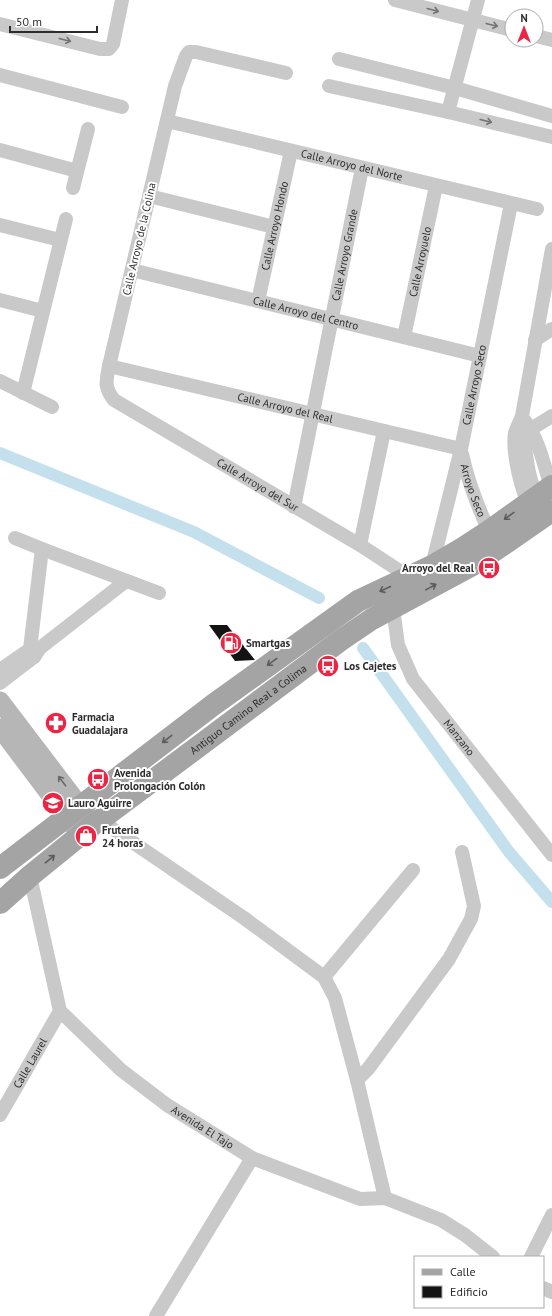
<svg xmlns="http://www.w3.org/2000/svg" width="552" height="1316" font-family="'PT Sans',sans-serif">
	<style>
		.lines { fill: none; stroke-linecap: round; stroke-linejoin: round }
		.canal { stroke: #c3e0ec; stroke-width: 12 }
		.building { fill: #131313 }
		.street { stroke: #c9c9c9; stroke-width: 14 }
		.secondary { stroke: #b6b6b6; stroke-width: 19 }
		.primary { stroke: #a4a4a4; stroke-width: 22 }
		.oneway { stroke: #737373 }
		.oneway2 { stroke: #5c5c5c }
		.oneway3 { stroke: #6a6a6a }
		.labels { text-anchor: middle; stroke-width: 4; stroke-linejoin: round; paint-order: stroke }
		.street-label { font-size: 11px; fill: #2c2c2c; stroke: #fff }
		.poi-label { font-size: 11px; font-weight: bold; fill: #2c2c2c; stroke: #fff; text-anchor: start }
	</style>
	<rect width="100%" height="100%" fill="#fff"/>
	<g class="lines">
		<path class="canal" d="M0,453L194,532L319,598
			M363,648L509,852L552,902"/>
	</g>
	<path class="building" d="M209,625H227L255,660L235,661Z"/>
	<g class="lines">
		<g class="street">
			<path d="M395,0L512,30"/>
			<path d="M0,24L100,49H109L113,44L122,0"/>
			<path d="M536,36L552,40"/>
			<path d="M339,59L455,88L552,116"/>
			<path id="s1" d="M286,73L196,52H189L186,56L175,86L109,366C106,382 104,387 114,400L360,545L409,577"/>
			<path d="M0,75L122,107"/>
			<path d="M329,86L448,112L552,137"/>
			<path d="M448,112L478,0"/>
			<path id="s2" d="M167,121L537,209"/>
			<path d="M0,150L77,171"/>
			<path d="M73,188L88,129"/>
			<path d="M149,196L274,227"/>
			<path d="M0,225L60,240"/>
			<path id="s3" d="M132,270L480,356"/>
			<path d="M0,300L43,311"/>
			<path id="s4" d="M258,301L291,151"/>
			<path id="s5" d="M404,337L436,186"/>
			<path d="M535,340L552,329"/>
			<path id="s6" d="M109,366L461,449"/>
			<path d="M0,381L52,407"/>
			<path d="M23,393L66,219"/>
			<path d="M525,421C539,440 544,465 551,487"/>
			<path d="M522,422C525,444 527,485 541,502"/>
			<path d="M522,432L531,429L552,416"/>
			<path id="s7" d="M462,454C468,482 477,505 489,531"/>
			<path id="s8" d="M294,507L362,168"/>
			<path d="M532,508C521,495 512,450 515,433C517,427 520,421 522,416L552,249"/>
			<path d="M15,538L42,549L159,593"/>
			<path d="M360,545L384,431"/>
			<path id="s9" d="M432,566L461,449L511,204"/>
			<path id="s10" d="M393,608L398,645L413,679L552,855"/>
			<path d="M34,657L30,649L42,549"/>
			<path d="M0,670L26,652"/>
			<path d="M0,683L34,657L40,648L126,581"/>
			<path d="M100,820L244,918L324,977L335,998L357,1080L385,1198"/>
			<path id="s11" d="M30,876L60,1011L121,1070L167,1105L252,1158L360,1199L385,1198L441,1220L465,1235L493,1257"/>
			<path d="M324,977L413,870"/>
			<path d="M357,1080L368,1069L449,959L471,919L474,906L462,852"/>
			<path id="s12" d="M0,1115L60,1011"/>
			<path d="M531,1257L552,1215"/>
			<path d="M543,1288L552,1292"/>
			<path d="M156,1316L252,1158"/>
		</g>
		<path class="secondary" d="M0,701L89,818
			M0,728L76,829"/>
		<g class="primary">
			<path d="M0,868L213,705L358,601L432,566L463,548L489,531L552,486"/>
			<path id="s13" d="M0,903L30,876L94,824L100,820L341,640L372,619L478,562L552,511"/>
		</g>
	</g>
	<defs><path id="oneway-shaft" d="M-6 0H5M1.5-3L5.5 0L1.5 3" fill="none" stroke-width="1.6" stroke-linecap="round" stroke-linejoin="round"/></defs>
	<g class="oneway">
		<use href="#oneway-shaft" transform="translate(433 10) rotate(15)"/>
		<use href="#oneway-shaft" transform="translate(492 25) rotate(14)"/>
		<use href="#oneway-shaft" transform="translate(65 40) rotate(14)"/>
		<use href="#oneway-shaft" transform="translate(486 121) rotate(14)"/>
	</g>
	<g class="oneway2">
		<use href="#oneway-shaft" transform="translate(509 516) rotate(144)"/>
		<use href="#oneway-shaft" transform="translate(431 587) rotate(-29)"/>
		<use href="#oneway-shaft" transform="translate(385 589) rotate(155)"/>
		<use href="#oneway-shaft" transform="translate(272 662) rotate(144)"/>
		<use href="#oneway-shaft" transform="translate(167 739) rotate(142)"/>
		<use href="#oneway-shaft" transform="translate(50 859) rotate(-40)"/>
	</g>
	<use class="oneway3" href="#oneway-shaft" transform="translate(62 781) rotate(-127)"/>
	<defs>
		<g id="bus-disc" transform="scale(1.15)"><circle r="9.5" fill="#ec2545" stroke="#fff"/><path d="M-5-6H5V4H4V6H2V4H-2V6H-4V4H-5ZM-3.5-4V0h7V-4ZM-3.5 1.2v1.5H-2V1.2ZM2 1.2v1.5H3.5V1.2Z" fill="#fff"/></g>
		<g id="fuel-disc" transform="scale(1.15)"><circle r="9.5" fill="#ec2545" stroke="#fff"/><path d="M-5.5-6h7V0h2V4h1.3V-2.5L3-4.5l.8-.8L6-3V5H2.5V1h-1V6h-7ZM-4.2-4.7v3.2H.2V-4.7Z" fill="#fff"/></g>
		<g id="pharmacy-disc" transform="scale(1.15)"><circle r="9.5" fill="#ec2545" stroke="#fff"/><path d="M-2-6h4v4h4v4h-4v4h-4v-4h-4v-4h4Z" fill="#fff"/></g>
		<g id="school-disc" transform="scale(1.15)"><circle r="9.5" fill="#ec2545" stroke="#fff"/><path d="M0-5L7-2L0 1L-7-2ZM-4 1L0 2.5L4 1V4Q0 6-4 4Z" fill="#fff"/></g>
		<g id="shop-disc" transform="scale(1.15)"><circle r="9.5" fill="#ec2545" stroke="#fff"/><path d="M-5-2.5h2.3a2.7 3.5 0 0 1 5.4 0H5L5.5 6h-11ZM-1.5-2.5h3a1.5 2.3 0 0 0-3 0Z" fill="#fff"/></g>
	</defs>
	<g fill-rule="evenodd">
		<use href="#bus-disc" x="489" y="568"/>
		<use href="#fuel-disc" x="231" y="643"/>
		<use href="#bus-disc" x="328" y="666"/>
		<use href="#pharmacy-disc" x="56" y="723"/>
		<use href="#bus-disc" x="98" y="779"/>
		<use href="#school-disc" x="53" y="803"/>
		<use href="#shop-disc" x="86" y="836"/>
	</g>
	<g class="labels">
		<g class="street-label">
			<text dy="4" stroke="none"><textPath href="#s2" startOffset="190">Calle Arroyo del Norte</textPath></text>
			<text dy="4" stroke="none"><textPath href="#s4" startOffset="77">Calle Arroyo Hondo</textPath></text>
			<text transform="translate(139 239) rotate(-77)" y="4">Calle Arroyo de la Colina</text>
			<text dy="4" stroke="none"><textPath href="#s8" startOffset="257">Calle Arroyo Grande</textPath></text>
			<text dy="4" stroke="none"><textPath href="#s5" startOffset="77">Calle Arroyuelo</textPath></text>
			<text dy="4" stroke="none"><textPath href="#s3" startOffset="179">Calle Arroyo del Centro</textPath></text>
			<text dy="4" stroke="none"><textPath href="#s9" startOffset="186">Calle Arroyo Seco</textPath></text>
			<text dy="4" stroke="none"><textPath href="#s6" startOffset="181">Calle Arroyo del Real</textPath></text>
			<text dy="4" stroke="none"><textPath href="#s1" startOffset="627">Calle Arroyo del Sur</textPath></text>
			<text dy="4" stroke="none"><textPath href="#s7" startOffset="38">Arroyo Seco</textPath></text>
			<text dy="4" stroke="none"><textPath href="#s13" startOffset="315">Antiguo Camino Real a Colima</textPath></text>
			<text dy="4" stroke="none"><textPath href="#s10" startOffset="149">Manzano</textPath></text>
			<text dy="4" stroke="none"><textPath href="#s12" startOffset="60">Calle Laurel</textPath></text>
			<text dy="4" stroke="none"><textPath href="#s11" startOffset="323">Avenida El Tajo</textPath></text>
		</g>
		<g class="poi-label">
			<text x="474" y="572" text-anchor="end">Arroyo del Real</text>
			<text x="246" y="647">Smartgas</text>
			<text x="344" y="670">Los Cajetes</text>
			<text x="72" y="721">Farmacia<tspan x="72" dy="13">Guadalajara</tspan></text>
			<text x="114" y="777">Avenida<tspan x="114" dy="13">Prolongación Colón</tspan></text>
			<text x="68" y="807">Lauro Aguirre</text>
			<text x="102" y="834">Fruteria<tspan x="102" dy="13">24 horas</tspan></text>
		</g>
	</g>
	<rect x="414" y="1256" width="130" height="52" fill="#ffffff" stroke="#ababab"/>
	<rect x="422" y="1269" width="20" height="6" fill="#a4a4a4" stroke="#ababab"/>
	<text x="450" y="1276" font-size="12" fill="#2c2c2c">Calle</text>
	<rect x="422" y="1286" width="20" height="12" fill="#131313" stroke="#ababab"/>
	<text x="450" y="1296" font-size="12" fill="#2c2c2c">Edificio</text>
	<g transform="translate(524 28)"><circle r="19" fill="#ffffff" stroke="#ababab"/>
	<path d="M0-3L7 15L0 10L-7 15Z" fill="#ec2545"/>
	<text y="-6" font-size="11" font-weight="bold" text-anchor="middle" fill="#2c2c2c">N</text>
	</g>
	<path d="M10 26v6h87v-6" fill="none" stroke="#2c2c2c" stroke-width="2"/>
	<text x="16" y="26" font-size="12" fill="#2c2c2c" stroke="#ffffff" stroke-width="3" paint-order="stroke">50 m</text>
</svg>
